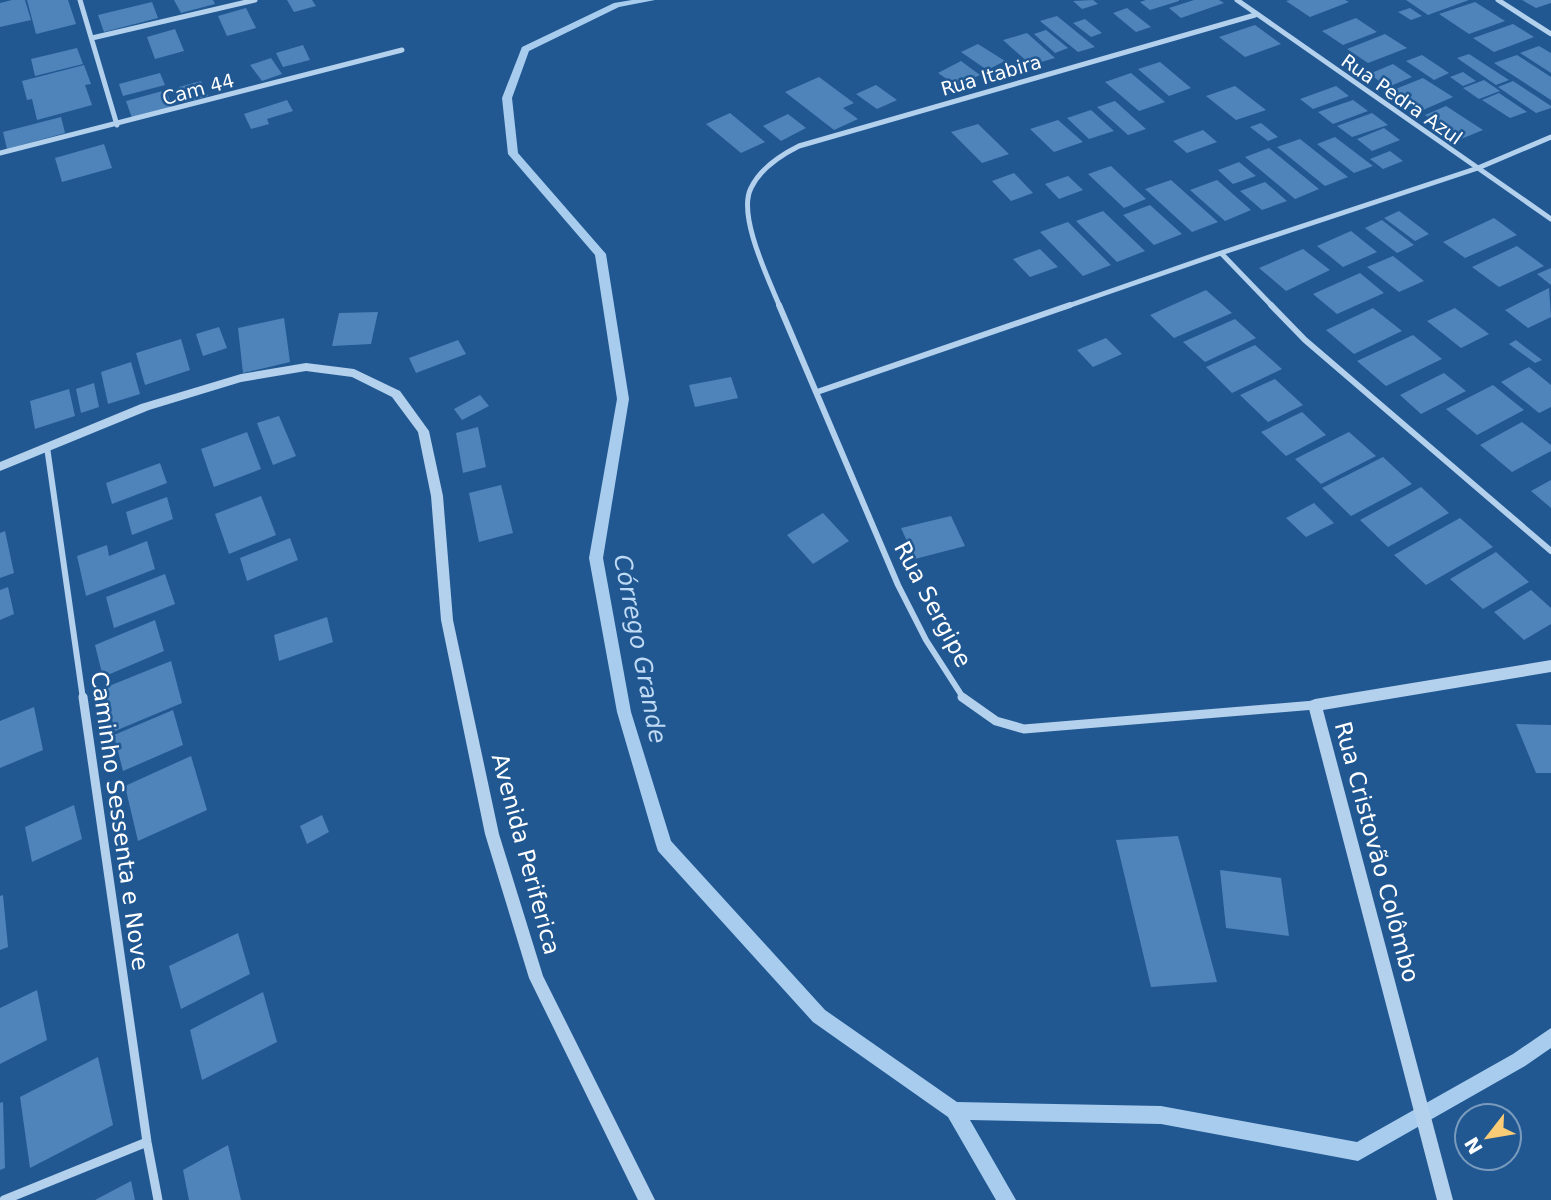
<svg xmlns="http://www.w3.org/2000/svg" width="1551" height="1200" font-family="'DejaVu Sans',sans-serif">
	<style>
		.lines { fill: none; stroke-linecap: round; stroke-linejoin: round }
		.stream { fill: #a7ccee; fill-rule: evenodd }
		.building { fill: #4e84ba }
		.minor-far2 { stroke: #b3d0ed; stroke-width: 5 }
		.minor-far1 { stroke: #b3d0ed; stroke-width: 6 }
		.minor { stroke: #b3d0ed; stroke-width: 9 }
		.tertiary { fill: #b3d0ed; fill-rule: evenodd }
		.labels { text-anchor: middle; stroke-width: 5; stroke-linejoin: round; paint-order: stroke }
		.far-street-label { font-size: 19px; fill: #fff; stroke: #215892 }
		.street-label { font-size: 23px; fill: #fff; stroke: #215892 }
		.water-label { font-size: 24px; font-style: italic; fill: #bfdaf4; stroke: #215892 }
	</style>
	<rect width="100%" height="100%" fill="#215892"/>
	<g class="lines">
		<path class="stream" d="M632,0H655L619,7L529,51L512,98L518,153L606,254L629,399L603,558L631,712L671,841L825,1010L957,1102L1161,1106L1357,1142L1513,1054L1551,1028V1048L1525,1066L1358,1161L1161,1124L970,1120L1016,1200H996L948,1117L813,1022L658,851L656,845L617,712L589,558L617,399L595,255L508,154L502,98L522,47L614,3Z"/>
	</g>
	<path class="building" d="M12,0H25L31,20L0,27V3Z
		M27,0H68L76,24L36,34Z
		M174,0H213L215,4L181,13Z
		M287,0H312L316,6L294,12Z
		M1093,0L1098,4L1082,9L1073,1Z
		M1146,0H1179V1L1150,10L1140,2Z
		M1194,0H1219L1224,3L1181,18L1169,8Z
		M1290,0H1345L1349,2L1310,17L1286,1Z
		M1406,0H1469L1428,15Z
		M1522,0H1551V3L1536,8Z
		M152,2L158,18L104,32L98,15Z
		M1475,2L1505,21L1469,34L1439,14Z
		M246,8L256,28L227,36L218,16Z
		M1127,8L1151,27L1136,32L1113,13Z
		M1410,8L1422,16L1411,20L1398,12Z
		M1057,16L1095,47L1078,52L1040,21Z
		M1356,18L1377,32L1343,45L1322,31Z
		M1085,19L1102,33L1091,37L1073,23Z
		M1513,24L1534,37L1494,52L1473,38Z
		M1255,25L1281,44L1245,57L1219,37Z
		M175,29L184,51L155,59L147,37Z
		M1046,30L1068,48L1055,53L1034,34Z
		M1027,33L1055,58L1031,65L1003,40Z
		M1385,34L1407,48L1368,63L1347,49Z
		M978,44L1005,61L987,70L961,52Z
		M303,45L310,60L283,67L276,53Z
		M1539,46L1551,53V73L1520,53Z
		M77,48L83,64L35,76L31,59Z
		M1469,54L1509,80L1496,85L1457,58Z
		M1422,55L1449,73L1434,80L1406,61Z
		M1517,55L1551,77V100L1494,63Z
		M271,58L282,74L262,81L250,65Z
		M961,61L980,75L957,86L938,73Z
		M1160,62L1191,88L1169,96L1138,69Z
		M1393,64L1412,77L1388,87L1369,74Z
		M84,65L91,84L85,85L92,105L37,120L32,99L27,100L22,81Z
		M1463,72L1476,81L1463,86L1450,77Z
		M160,73L165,85L123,96L119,84Z
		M1131,73L1165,102L1139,111L1105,82Z
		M819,77L854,103L843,108L858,119L834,130L785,92Z
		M1423,78L1453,97L1423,110L1393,90Z
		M1484,80L1500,91L1479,99L1463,88Z
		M201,81L208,96L185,102L179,87Z
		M1513,81L1551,106V108L1536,113L1498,87Z
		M876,85L897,100L877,109L856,94Z
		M1235,86L1266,110L1236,120L1206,96Z
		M1336,86L1349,96L1313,109L1300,99Z
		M166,90L172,107L132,118L126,101Z
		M1499,93L1527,112L1510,118L1482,100Z
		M287,100L293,111L267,119L269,124L251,129L244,114Z
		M1353,100L1368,111L1333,124L1318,112Z
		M1115,101L1146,129L1128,135L1097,107Z
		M1446,106L1483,130L1461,139L1425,115Z
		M1091,110L1114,131L1089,139L1067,118Z
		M730,113L765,142L741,153L706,124Z
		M1372,113L1388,125L1352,137L1337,126Z
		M788,114L806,128L781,141L763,126Z
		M61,117L65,133L7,149L3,132Z
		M1058,120L1083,142L1054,152L1030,129Z
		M1261,123L1278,137L1268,141L1250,127Z
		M978,124L1009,154L982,163L951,132Z
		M1384,128L1400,140L1372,151L1357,139Z
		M1203,130L1217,142L1187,153L1173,141Z
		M1335,137L1373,166L1354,173L1317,144Z
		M1300,139L1348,177L1325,186L1277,147Z
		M104,144L112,168L62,182L55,158Z
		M1269,148L1319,189L1295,199L1245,157Z
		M1390,151L1403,161L1383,169L1370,159Z
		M1239,162L1256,176L1233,184L1218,170Z
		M1111,166L1146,199L1124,208L1088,174Z
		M1014,173L1033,193L1011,201L992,181Z
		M1068,176L1083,190L1059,199L1045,184Z
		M1171,180L1218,222L1192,232L1145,189Z
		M1217,180L1251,210L1225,221L1190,190Z
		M1265,182L1287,201L1262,210L1240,191Z
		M1150,205L1182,234L1154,245L1123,215Z
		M1103,211L1145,251L1117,262L1076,221Z
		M1399,211L1429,234L1415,241L1384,218Z
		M1494,218L1517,235L1465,258L1443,242Z
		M1382,220L1414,245L1397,253L1365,228Z
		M1068,222L1111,265L1083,276L1040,232Z
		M1351,231L1377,252L1343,267L1317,246Z
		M1517,246L1544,266L1499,287L1472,267Z
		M1040,249L1058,267L1030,277L1013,259Z
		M1303,249L1330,270L1286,291L1259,268Z
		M1393,256L1424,281L1399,292L1367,267Z
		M1551,268V285L1537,274Z
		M1360,273L1384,293L1337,314L1313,294Z
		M1549,288L1551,317L1528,328L1505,310Z
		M1206,290L1232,313L1174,338L1150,315Z
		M1373,308L1402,331L1354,354L1326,330Z
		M1455,308L1489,334L1461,348L1427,321Z
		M378,312L371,344L332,346L339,313Z
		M284,318L290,362L243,373L238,328Z
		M1235,319L1256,338L1205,362L1183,342Z
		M219,327L227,348L203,356L196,334Z
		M1413,335L1442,359L1386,386L1357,361Z
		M1106,338L1122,354L1093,367L1077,350Z
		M181,339L190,370L145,385L136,353Z
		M458,340L466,354L416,373L409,358Z
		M1516,340L1542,360L1535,363L1509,344Z
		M1255,345L1282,369L1232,393L1206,367Z
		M131,362L140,394L108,404L101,372Z
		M1529,367L1551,385V407L1539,413L1501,382Z
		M1444,373L1466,391L1421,414L1400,395Z
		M731,377L738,398L695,407L689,385Z
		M1275,379L1303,405L1268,422L1240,395Z
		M94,383L99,407L81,413L76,389Z
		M1493,385L1524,410L1477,435L1446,409Z
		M69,389L75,416L35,429L30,401Z
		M480,395L489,406L462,420L454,409Z
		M1302,412L1326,435L1286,456L1261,432Z
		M279,416L296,456L273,465L257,423Z
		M1522,422L1551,445V451L1512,472L1480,445Z
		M478,427L486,467L463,473L456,433Z
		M247,432L261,469L214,487L201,449Z
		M1349,432L1376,456L1321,484L1295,459Z
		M1383,457L1412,484L1351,516L1322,488Z
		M160,463L167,483L112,504L106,483Z
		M1551,480V508L1531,491Z
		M501,485L513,533L479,542L469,493Z
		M1421,487L1449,513L1388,547L1360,520Z
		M261,496L276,535L229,554L215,514Z
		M167,497L173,519L132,535L126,512Z
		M1314,503L1334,523L1306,537L1286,518Z
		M823,513L849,541L813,564L787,535Z
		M951,516L965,546L915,559L901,528Z
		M1460,518L1493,547L1426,585L1394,555Z
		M5,531L14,573L0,578V533Z
		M290,538L298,560L247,581L240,558Z
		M147,541L155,569L86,596L77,556L107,545L109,556Z
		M1496,552L1529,582L1483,609L1450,579Z
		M165,574L175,604L114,628L106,597Z
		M8,587L14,614L0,620V590Z
		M1531,590L1551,608V624L1524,640L1494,612Z
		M327,617L333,642L279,661L274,635Z
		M155,620L164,651L103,677L95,645Z
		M171,661L182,703L115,731L104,688Z
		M34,707L43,750L0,768V721Z
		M173,710L183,745L123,771L114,735Z
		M1516,724L1551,725V773H1536Z
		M191,756L207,810L138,841L125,786Z
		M74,805L82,839L32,862L25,827Z
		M322,815L329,832L307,844L300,826Z
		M1178,836L1217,982L1151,987L1116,840Z
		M1220,870L1281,878L1289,936L1226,928Z
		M3,895L8,947L0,950V896Z
		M238,933L250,974L181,1009L169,966Z
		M37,990L47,1040L0,1064V1008Z
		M263,992L277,1042L202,1080L190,1030Z
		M98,1057L113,1125L30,1168L20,1097Z
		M3,1102L5,1168L0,1170V1103Z
		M228,1145L241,1200H189L183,1170Z
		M131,1181L135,1200H95Z"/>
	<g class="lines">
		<path class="minor-far2" d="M80,0L117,125
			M1237,0L1551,219
			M1498,0L1551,34
			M92,38L255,0
			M0,153L402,50
			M780,307C769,280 737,215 751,188C760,169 781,155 799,146L1255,15
			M1065,307L1221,253
			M1273,307L1221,253L1478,168L1551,137"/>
		<path class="minor-far1" d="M779,305L898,585L926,640L964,699
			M1271,305L1305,340L1551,551
			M817,392L1070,305
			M47,447L83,699"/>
		<path class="minor" d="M83,697L147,1142L158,1200
			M962,697L996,721L1024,729L1315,705
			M4,1200L147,1142"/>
		<path class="tertiary" d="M306,363L354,369L400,391L429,431L443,496L453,620L499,834L543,976L655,1200H638L529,978L485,834L441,620L431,496L418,432L392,397L352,377L306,371L241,382L149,410L0,471V462L141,404L241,374Z
			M1551,660V672L1323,710L1453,1200H1437L1308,705L1310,701L1315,699Z"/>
	</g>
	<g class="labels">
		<g class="far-street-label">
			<text transform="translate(991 75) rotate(-16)" y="7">Rua Itabira</text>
			<text transform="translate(198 89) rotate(-15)" y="7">Cam 44</text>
			<text transform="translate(1402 99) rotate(35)" y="7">Rua Pedra Azul</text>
		</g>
		<g class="street-label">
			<text transform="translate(933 604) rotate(62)" y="8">Rua Sergipe</text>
			<text transform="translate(120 821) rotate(82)" y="8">Caminho Sessenta e Nove</text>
			<text transform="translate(1377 852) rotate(75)" y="8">Rua Cristovão Colômbo</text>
			<text transform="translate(526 854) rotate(75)" y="8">Avenida Periferica</text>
		</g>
		<g class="water-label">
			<text transform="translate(640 649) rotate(79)" y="8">Córrego Grande</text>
		</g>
	</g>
	<g transform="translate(1488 1137) rotate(239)"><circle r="33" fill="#215892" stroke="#7a9bbe" stroke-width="2"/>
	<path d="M0-5L12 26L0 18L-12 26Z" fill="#f9cc75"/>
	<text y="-10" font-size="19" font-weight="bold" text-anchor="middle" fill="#ffffff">N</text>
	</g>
</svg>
